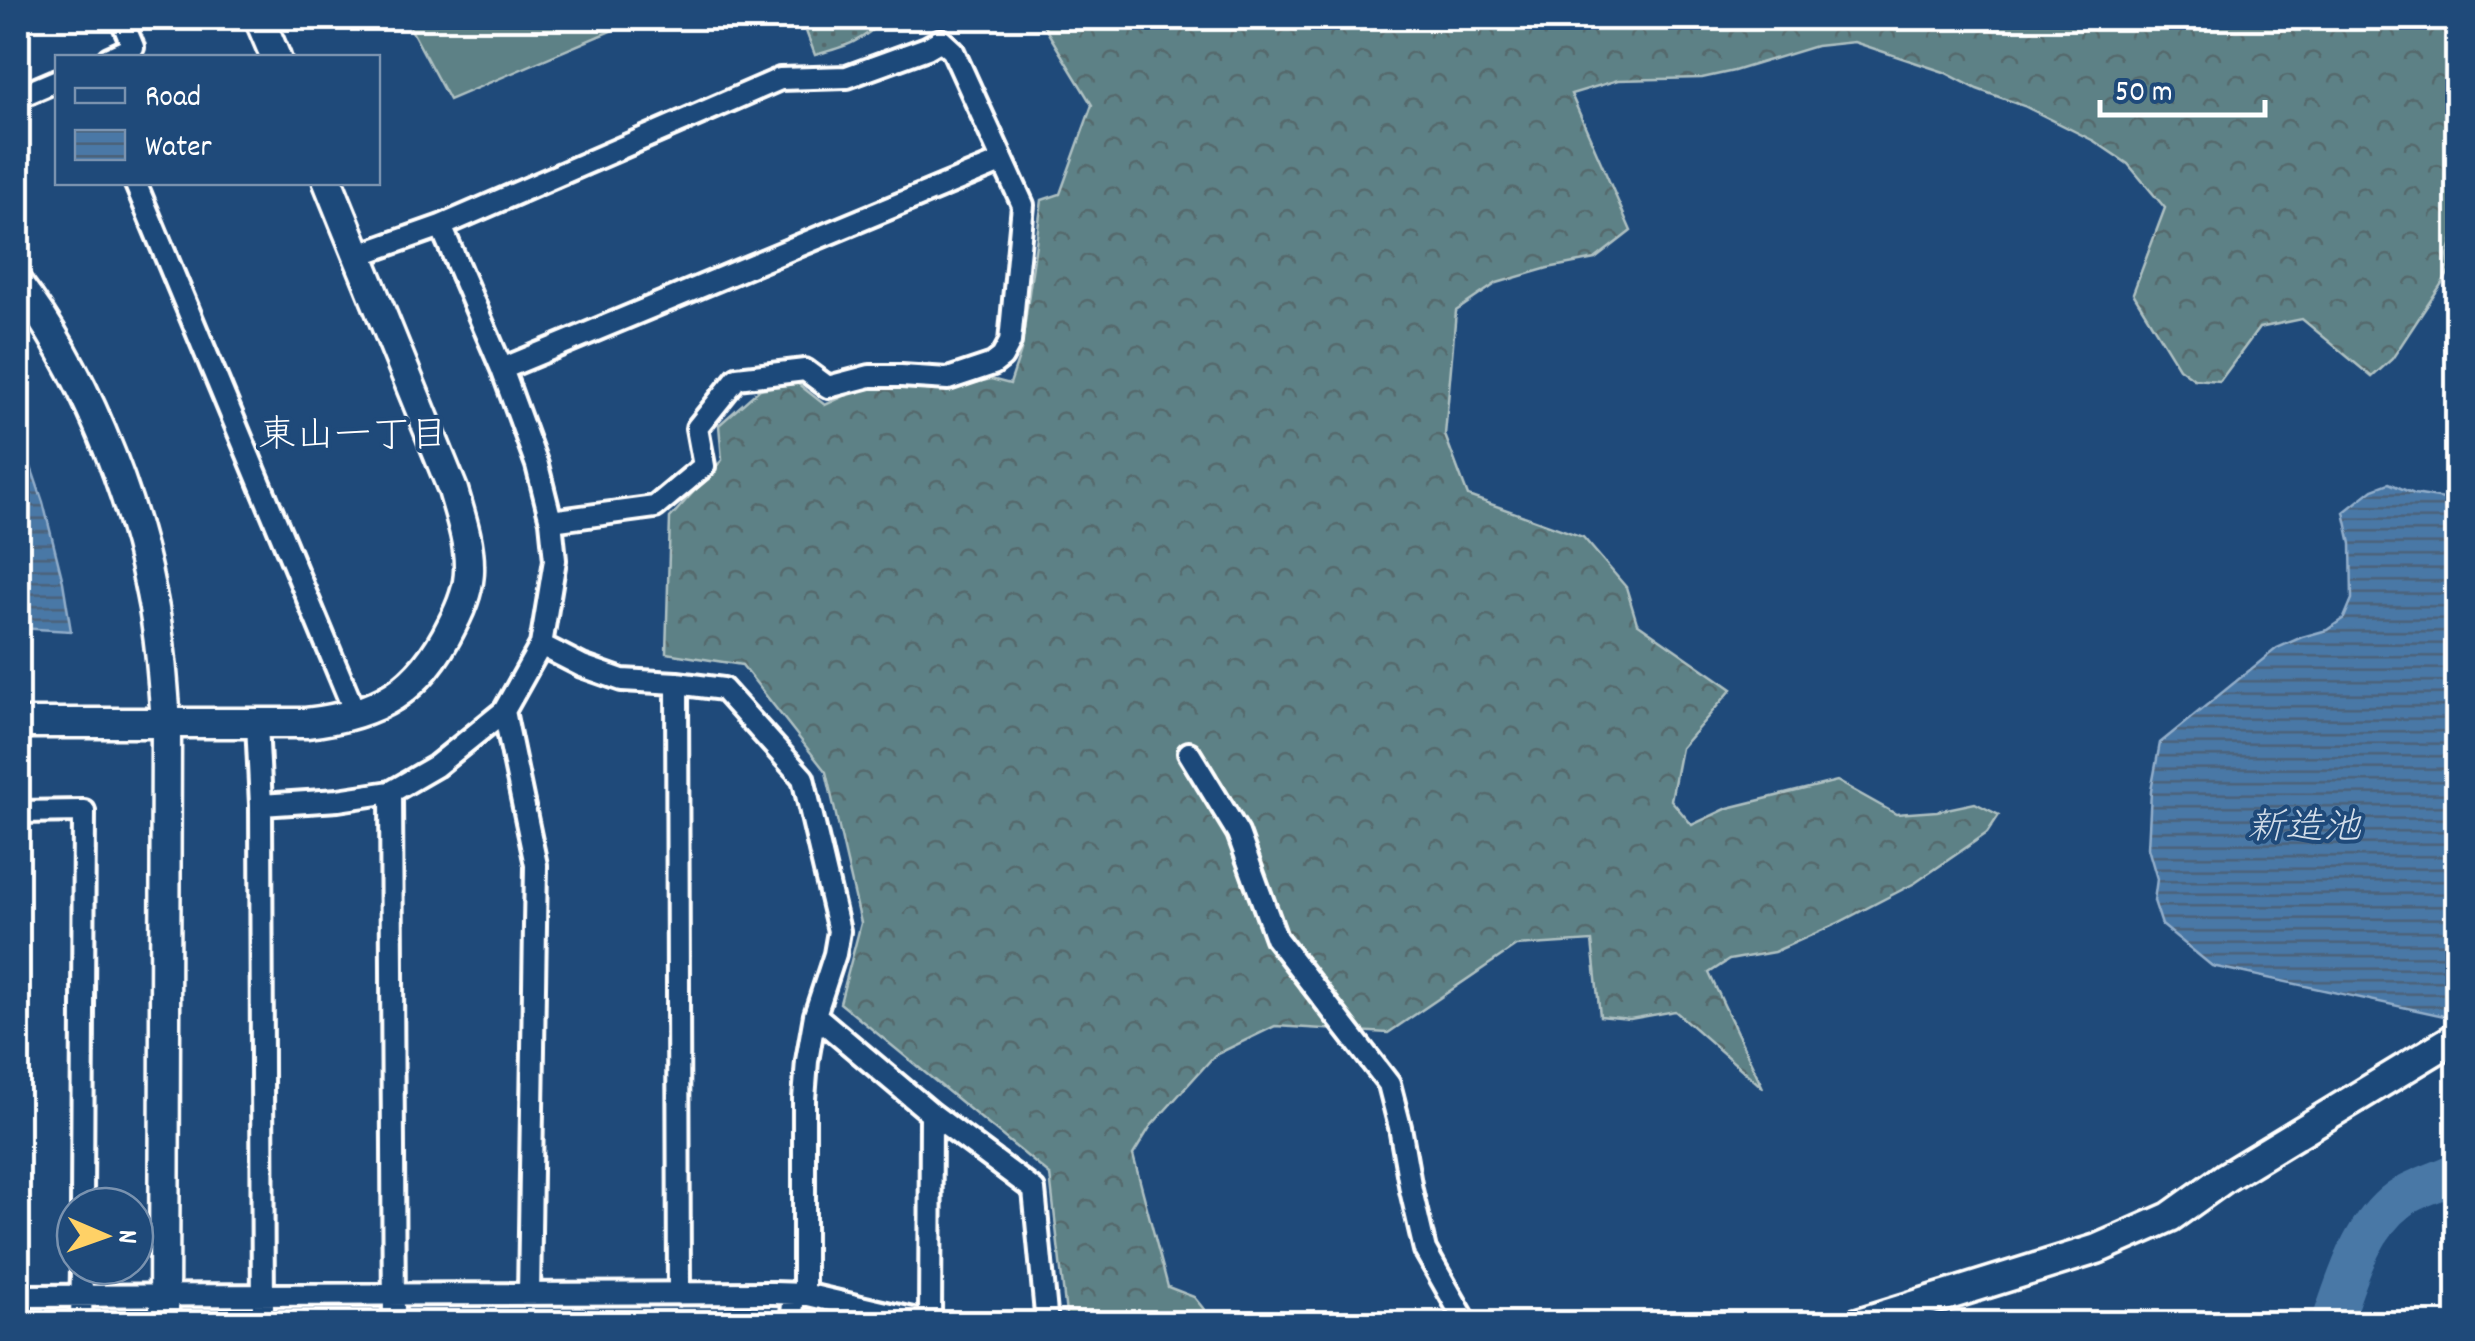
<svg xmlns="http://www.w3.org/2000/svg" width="2475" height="1341" font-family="Dekko,'Klee One',sans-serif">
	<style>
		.green { fill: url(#green-dots); stroke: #aec0c2; stroke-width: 2.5 }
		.forest { fill: url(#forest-crowns); stroke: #aec0c2; stroke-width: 2.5 }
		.pitch { fill: #5d8186; stroke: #aec0c2; stroke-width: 2.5 }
		.water { fill: url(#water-rules); stroke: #92aeca; stroke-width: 2.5 }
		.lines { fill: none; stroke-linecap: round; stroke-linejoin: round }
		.river { stroke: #4a78a6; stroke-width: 40 }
		.street-casing { stroke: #fff; stroke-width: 28 }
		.secondary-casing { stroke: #fff; stroke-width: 35 }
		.street { stroke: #1f4a7a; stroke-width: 20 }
		.secondary { stroke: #1f4a7a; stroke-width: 28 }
		.labels { text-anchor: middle; stroke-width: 8; stroke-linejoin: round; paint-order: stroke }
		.neighbourhood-label { font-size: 38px; fill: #fff; stroke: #1f4a7a }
		.water-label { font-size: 38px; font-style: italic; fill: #d2dde9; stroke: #1f4a7a }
	</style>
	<defs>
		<pattern id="green-dots" width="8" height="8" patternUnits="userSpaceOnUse" patternTransform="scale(2.5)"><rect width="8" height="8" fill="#5d8186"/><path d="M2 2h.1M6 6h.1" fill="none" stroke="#55696c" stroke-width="1.8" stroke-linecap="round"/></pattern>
		<pattern id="forest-crowns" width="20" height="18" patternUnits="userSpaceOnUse" patternTransform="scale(2.5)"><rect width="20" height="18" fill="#5d8186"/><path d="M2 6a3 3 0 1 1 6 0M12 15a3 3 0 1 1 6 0" fill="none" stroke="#55696c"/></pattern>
		<pattern id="water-rules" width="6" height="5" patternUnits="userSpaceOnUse" patternTransform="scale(2.5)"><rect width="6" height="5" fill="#4a78a6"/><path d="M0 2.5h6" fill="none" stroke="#4b6279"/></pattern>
	</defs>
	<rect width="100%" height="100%" fill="#1f4a7a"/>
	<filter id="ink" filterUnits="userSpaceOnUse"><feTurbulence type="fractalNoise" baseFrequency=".01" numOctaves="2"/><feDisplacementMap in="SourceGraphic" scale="20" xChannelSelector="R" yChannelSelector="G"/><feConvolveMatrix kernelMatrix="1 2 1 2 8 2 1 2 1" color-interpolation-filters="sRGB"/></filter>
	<g filter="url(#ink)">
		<path class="green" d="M801,18H884C865,41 844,47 815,55Z"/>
		<path class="forest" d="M1039,18H2457L2458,223L2448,255L2450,271L2392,359L2372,377L2302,319L2259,328L2220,381L2194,379L2179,368L2133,293L2165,208L2128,164L2094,141L2024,106L1977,89L1944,72L1854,42L1816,46L1734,71L1702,78L1618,80L1571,94L1631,231L1595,259L1548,268L1497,283L1456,311L1445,435L1468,496L1583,537L1626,587L1637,623L1732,689L1681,748L1671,800L1692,825L1728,808L1837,781L1896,814L1937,811L1975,803L1999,815L1987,833L1915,883L1836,924L1774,952L1729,960L1709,973L1763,1088L1675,1011L1630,1019L1600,1016L1592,941L1516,946L1388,1033L1275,1026L1215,1055L1150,1127L1133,1155L1168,1287L1194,1297L1215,1323H1067L1050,1175L840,1003L861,923L826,772L742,665L666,653L670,518L722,460L719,425L760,389L797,383L825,405L872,383L965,385L991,379L1010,384L1021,351L1042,200L1060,194L1092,105Z"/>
		<path class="pitch" d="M405,18H641L449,100Z"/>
		<path class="water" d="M18,429L43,502L63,582L71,631L18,628Z
			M2389,483L2414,494L2457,501L2458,1011L2444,1016L2212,966L2162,925L2154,901L2157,879L2148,848L2151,791L2160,743L2277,648L2302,637L2327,630L2344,618L2352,599L2351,544L2344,512L2373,489Z
			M746,1311V1324L470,1323Z"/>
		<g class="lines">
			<path class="river" d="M2331,1324C2347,1280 2360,1228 2399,1199C2416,1187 2439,1182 2458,1172"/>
			<g class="street-casing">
				<path id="street" d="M109,58L133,47L121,18
					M18,97L58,80
					M135,182L356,715
					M359,255L441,226L780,79L847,77L927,48L941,40L953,51L1023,205L1010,342L1002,357L993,364L948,379L901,376H870L828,387L805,370L737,378L697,428L704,466L655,507L551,521
					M502,369L1003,161
					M541,645L582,666L622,680L677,683L723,689L803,778L839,931L835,954L815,1015L807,1061L804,1099V1294
					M677,683L679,1294
					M504,711L536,865L529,1294
					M257,723L261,805L263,1324
					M1189,753L1238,833L1276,938L1389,1084L1400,1127L1411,1190L1425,1250L1467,1324
					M391,792L394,1324
					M261,805L338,800L391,792L436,766L504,711L541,645L555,560L551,521L537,465L502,369L441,226
					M18,812L84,811L82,1206
					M815,1015L931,1113L1034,1190L1047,1324
					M18,1296L773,1293L804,1294L934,1324
					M930,1323L931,1113
					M81,1324L82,1266
					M791,1324L794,1294"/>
			</g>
			<g class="secondary-casing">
				<path id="secondary" d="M259,18L276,58
					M18,284C81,366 132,491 151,593C160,636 163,680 166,723L164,1324
					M18,723H306C378,715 420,691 452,625C461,608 470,585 469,566C469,540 460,515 453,490L328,182
					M1855,1324L2097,1249L2170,1217L2226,1177L2458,1036"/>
			</g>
			<use href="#street" class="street"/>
			<use href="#secondary" class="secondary"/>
		</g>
	</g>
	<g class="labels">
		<g class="neighbourhood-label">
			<text x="353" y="446">東山一丁目</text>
		</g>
		<g class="water-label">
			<text x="2304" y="838">新造池</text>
		</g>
	</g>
	<rect width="2475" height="1341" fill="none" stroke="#1f4a7a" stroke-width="60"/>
	<rect x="30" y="30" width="2415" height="1281" fill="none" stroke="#fff" stroke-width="4" filter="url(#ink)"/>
	<rect x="55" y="55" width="325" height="130" fill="#1f4a7a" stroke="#7992af" stroke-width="2.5"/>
	<rect x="75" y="88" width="50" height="15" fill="#1f4a7a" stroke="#7992af" stroke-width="2.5"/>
	<text x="145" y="105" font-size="30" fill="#ffffff">Road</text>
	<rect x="75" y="130" width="50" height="30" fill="url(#water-rules)" stroke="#7992af" stroke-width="2.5"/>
	<text x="145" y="155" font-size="30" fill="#ffffff">Water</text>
	<g transform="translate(105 1236) rotate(92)"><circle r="48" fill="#1f4a7a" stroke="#7992af" stroke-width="2.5"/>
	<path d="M0-8L18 38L0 25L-18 38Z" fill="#ffd166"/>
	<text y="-15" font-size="28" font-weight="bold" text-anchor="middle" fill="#ffffff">N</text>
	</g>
	<path d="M2100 100v15h165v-15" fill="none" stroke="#ffffff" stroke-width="5"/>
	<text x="2115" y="100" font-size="30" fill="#ffffff" stroke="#1f4a7a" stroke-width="8" paint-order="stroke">50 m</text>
</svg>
